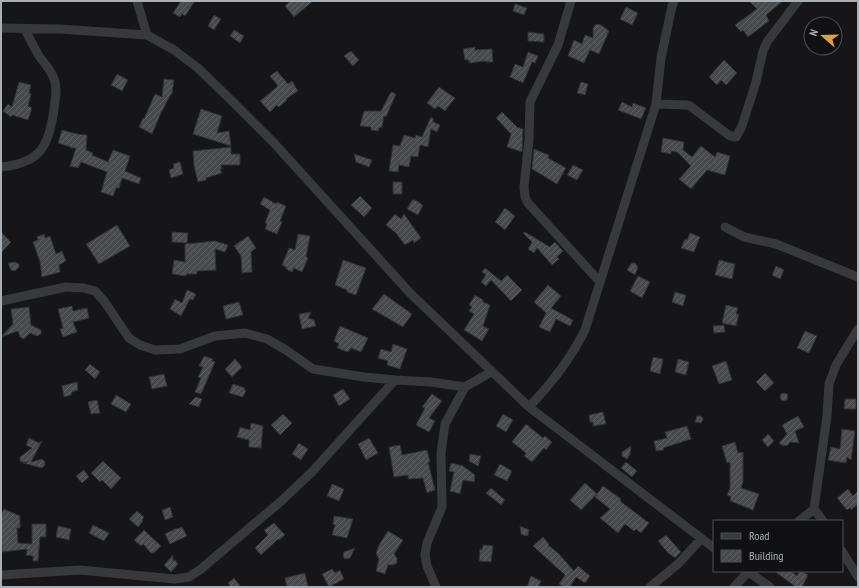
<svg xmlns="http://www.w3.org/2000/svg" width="859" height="588" font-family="'PT Sans Narrow',sans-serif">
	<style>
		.building { fill: url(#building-hatch); stroke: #303134 }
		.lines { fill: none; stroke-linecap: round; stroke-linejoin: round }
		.street { stroke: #38393c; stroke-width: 9 }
	</style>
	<defs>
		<pattern id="building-hatch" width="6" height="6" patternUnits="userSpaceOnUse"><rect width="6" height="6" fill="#48494d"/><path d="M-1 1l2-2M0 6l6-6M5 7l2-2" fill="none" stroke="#606164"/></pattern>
	</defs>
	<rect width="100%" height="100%" fill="#161618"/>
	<path class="building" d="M181,1H195L185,16L182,14L180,17L173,13Z
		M290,1H313L294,17L285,6Z
		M749,1H783L766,15L769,21L748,37L743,30L741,32L735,25L757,9Z
		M515,4L527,8L524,15L513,11Z
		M626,7L638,13L632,25L620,19Z
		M214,15L221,19L214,30L208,26Z
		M598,24L601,25L609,31L599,54L590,50L584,63L568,56L574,40L582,44L585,35L593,38V28L595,25Z
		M234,30L244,36L240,43L230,36Z
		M528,32L544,34V42L528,41Z
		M475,47V50L492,49L493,62H486V61L469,63V60H465L463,49Z
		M351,51L359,60L353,66L344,56Z
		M528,52L538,56L535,63L532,62L523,83L510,77L515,64L523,67Z
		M724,60L737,73L726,85L721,80L717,85L709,77Z
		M277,71L288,84L292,81L298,91L286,99L287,100L279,107L277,105L270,112L260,101L278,86L270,76Z
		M117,74L128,80L122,91L111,85Z
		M164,79L174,80L172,94H171L161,113L152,134L139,127L143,118L144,119L155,94L162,97Z
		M19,82L31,85L29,93L31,94L28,106L32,108L28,120L12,115L11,117L3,111L8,104L12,107Z
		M581,82L588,84L585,95L577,93Z
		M439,87L455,98L445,111L438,106L435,109L427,103Z
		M391,92L396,94L386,117L384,116L382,127L379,128L378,131L371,130V127L360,126L364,111H381Z
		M622,102L632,107L633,103L646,108L641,119L618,110Z
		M201,109L222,116L217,133L229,131L231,146L193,134Z
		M502,112L517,127L523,129L522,152L507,147L511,134L496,118Z
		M431,117L433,118V122L440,125L437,132L431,129L428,147L420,145L418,157L411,156L409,167L399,165L398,172L389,171L393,145L400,146L404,135L415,138L416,135L422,137Z
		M62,130L77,134L87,135L86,150L93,153L92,155L108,162L113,150L130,156L125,171L141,178L139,184L122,178L119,188H116L113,196L101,192L107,172L81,162L78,168L70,166L76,148H71V147L58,143Z
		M663,138L684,142L683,150L692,157L701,146L715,157L717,152L730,156L725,175L707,170L691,189L679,179L691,166L677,152L671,151V154L661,152Z
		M231,147V154H240V165H221L222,169H220L222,173L206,178V180L198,182L194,166L193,151Z
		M534,149L549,155L548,158L566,168L557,184L532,169Z
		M354,154L372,160L369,167L356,162Z
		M180,162L183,174L171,178L169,170L174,168L173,164Z
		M573,165L583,170L577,180L567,175Z
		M393,182H402V194H393Z
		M360,196L372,208L364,217L351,205Z
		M264,197L276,204L277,202L286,206L280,221L282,222L277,234L265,229L267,224L265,223L270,210L260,204Z
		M412,200H415L423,205L418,215L407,209Z
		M505,208L515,216L505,230L495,222Z
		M395,214L401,219L404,214L421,238L414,243L413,240L405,245L396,233L386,225Z
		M117,225L130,246L99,264L86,244Z
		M1,232L11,242L1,253Z
		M172,232L188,233L187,243L172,242Z
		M525,232L550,247L555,242L563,251L557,257L559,259L552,265L537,248L534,253L528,249L532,242L523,233Z
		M690,233L700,237L694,252L681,248L685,239L687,240Z
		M44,234L45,238L50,236L56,254L62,251L66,261L59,265L60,272L42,277L40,262L33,242L38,240L37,237Z
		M298,234L310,236L306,257L308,258L302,272L294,268L292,272L286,269V267L282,265L289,248L295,250Z
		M248,236L256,248L251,252L252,272L242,273L241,256L234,246Z
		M215,241L228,245L225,252L215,249L216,270L197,271V274H187L186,276L172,274L174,260L185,262V244Z
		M343,260L366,268L356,295L347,292V290L335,285Z
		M719,260L735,264L732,279L715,275Z
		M15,262L19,264V267L15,271L11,270L8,263Z
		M632,263H635L638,267L635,275L627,270L630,265Z
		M776,266L784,270L780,279L772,275Z
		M485,268L501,281L507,275L522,290L511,301L491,280L486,286L481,282L486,275L482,272Z
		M638,276L650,282L642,298L630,291Z
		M548,285L561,296L551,308L573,320L570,326L556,319L550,332L539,327L546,313L534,302Z
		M187,290L196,294L193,300L190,299L181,316L170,309L175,299L182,303Z
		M675,292L686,295L683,306L672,302Z
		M384,294L412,314L403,327L372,309Z
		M475,295L483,300V302L490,305L483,326L489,329L482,341L464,330L474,314L469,311L472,307L469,305Z
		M239,302L243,315L226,319L223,306Z
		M726,305L738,308L736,314H739L736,326L722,323Z
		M72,306L73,311L87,308L89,318L73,322L77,332L63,337L60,329L63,328L58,309Z
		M29,307L31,325L41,330V334L37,336L30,333L24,339L20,337L18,331L1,337L13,324L11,309Z
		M311,312L308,318L314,320L316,326L302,329L299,314Z
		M724,325L725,332L714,333L713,326Z
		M340,326L368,338L361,352L351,348L348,352L337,348L339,344L334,341Z
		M805,331L817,336L809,353L797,348Z
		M393,344L407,349L400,369L387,365L388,361L378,358L381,349L391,352Z
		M204,356L213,359L212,361L215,362L201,394L195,392L201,378L198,377L203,367L199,366Z
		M653,357L663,359L660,374L650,371Z
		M235,359L242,367L232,377L225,369Z
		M678,359L689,362L686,375L675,372Z
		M726,361L732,380L719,384L712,366Z
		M90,364L100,372L95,379L85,370Z
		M765,373L774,383L765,391L756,382Z
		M164,374L167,386L152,389L149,377Z
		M77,382L78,390L72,392L71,395L64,397L62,386Z
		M233,384L245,388L244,390H246L243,397L229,393Z
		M343,389L350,399L339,406L333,395Z
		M780 397a4 4 0 1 1 8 0a4 4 0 1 1-8 0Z
		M432,394L442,401L429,418L435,421L429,432L416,425L425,408L422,407Z
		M116,395L131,404L126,412L111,404Z
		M196,397L202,399L199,407L189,404Z
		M845,399H856V409H844Z
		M97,400L100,413L91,414L88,402Z
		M603,412L606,424L593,426V422H590L589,415Z
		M283,414L292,423L280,435L271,425Z
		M503,414L513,420L506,432L496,426Z
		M697,416H701L703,418V419L701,423L695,422Z
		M798,416L804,427L795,431L799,443L790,442L788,445L783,446L779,443L787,434L782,425Z
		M251,423L263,426L261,448L249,447V440L237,437L240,427L250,430Z
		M526,424L543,438L545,436L552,442L546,450L544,448L532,462L524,456L526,453L512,442Z
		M687,426L691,439L663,448L664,450L656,451L654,441L667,438L665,432Z
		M842,429L855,431L851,460L847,457L846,463L828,460L831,447L840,449Z
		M768,434L774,441L768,447L762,440Z
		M29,438L39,443L42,441L31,462L42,459L45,462V465L42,468L23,463L27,462H21L20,460V457L32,448L26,445Z
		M369,438L378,453L366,460L358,444Z
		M735,442L738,453L743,452V482L741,488L759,494L753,510L730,501L731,497L727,495L730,488V462L727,463L722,446Z
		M299,443L308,449L301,460L292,454Z
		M400,445L402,455L427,450L430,462H428L435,490L427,493L423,478L408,479V475L394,477L389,447Z
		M631,446L630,454L627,459L622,456V452Z
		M470,454L481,456L478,466L469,461Z
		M103,461L121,478L111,489L102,480L100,482L91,473Z
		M626,462L637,471L632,477L621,468Z
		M451,463L463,466L475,475L474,482L463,480L460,494L450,491L454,472L449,471Z
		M500,464L512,471L507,481L494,475Z
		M84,470L89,477L82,483L76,476Z
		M585,483L597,494L581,510L570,500Z
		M332,484L344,489L339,501L327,496Z
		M603,486L621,499L620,501L649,523L641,533L636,529L634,531L625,524L618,533L600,518L610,509L595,497Z
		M491,488L505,500L501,505L486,493Z
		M848,489L853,496L858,491V504L851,510L850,508L847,510L837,498Z
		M170,507L173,517L165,520L162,510Z
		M4,509L20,516V528H17L18,543L32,544V524H46V537H40L38,561H33V556L26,555L27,549L2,552L1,515Z
		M137,511L144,517L142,520L143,521L138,527L129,519Z
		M334,516L353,519L347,538L332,535L335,525L333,524Z
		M274,523L285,535L279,540L278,539L261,555L255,548L268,535L264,530Z
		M93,525L109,533L104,541L89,533Z
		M58,526L71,529L69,540L56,537Z
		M520,526L529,530L528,535L525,536L521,534Z
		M182,527L187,536L170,544L165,534L177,528V529Z
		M144,530L161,546L154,553H151L143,544L141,546L134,540Z
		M388,531L403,540L394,554L397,558V563L393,565H388L385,574L376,571L379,559L376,553L379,545Z
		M666,535L681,552L675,558L670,554H669L658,541Z
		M543,537L549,544L548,545L558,553L574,571L578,566L590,576L585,583L576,577L570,587H564L559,584L565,575L533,546Z
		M483,545L493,546L491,562L479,561L480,549L482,550Z
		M355,548L350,558L345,559L343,556L344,552Z
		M173,555V561L175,560L178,564L171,572L164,565Z
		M332,569L335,573L340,570L344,579L329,587L322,574Z
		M774,571H791L797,576L800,571H802L808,575L802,587H796Z
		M305,573L308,587H287L285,578Z
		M531,576L541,581L538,587H527Z
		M234,578L241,587H231L228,583Z"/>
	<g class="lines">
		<path class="street" d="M137,1L147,35
			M571,1L558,45L530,102L529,139L524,187L525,197L528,203L600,282
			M1,28L59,29L147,35L174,50L198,68L235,104L274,143L410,293L529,407L714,548
			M656,104L687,105L690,106L730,136L736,137L742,126L756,82L763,51L767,42L798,1
			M1,167C41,163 49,146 54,109C55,99 58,88 54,79C51,70 44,63 39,56C34,47 29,38 25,29
			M725,227L744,237L776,244L858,277
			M1,301L66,287L83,288L95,291L104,301L129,338L140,345L155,350L180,349L215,336L245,333L267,339L286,350L313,369L364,377L395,380
			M529,407C552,383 570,360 585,330L656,104L661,58L672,6L674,1
			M814,509L827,416L829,384L836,365L858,329
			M799,521L814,509L823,521
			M842,551L858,577
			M747,571L770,587
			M1,575L80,570L175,579L189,577L201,569L279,503L311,473L395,380L431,382L465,387L491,372
			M436,587L427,566L425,555L427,543L442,507L441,453L445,424L465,387
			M650,587L678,564L701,539
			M734,587L749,571"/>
	</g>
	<rect width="859" height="588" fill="none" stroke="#aaafb6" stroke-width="4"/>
	<rect x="713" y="520" width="130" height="52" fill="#111113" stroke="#4e5054"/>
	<rect x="721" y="533" width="20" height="6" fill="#38393c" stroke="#4e5054"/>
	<text x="749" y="540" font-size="12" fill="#aaafb6">Road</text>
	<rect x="721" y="550" width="20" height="12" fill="url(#building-hatch)" stroke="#4e5054"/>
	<text x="749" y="560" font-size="12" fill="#aaafb6">Building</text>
	<g transform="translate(823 36) rotate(290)"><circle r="19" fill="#111113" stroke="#4e5054"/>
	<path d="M0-3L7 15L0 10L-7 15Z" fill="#dea048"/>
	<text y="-6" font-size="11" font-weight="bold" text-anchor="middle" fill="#aaafb6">N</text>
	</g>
</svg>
